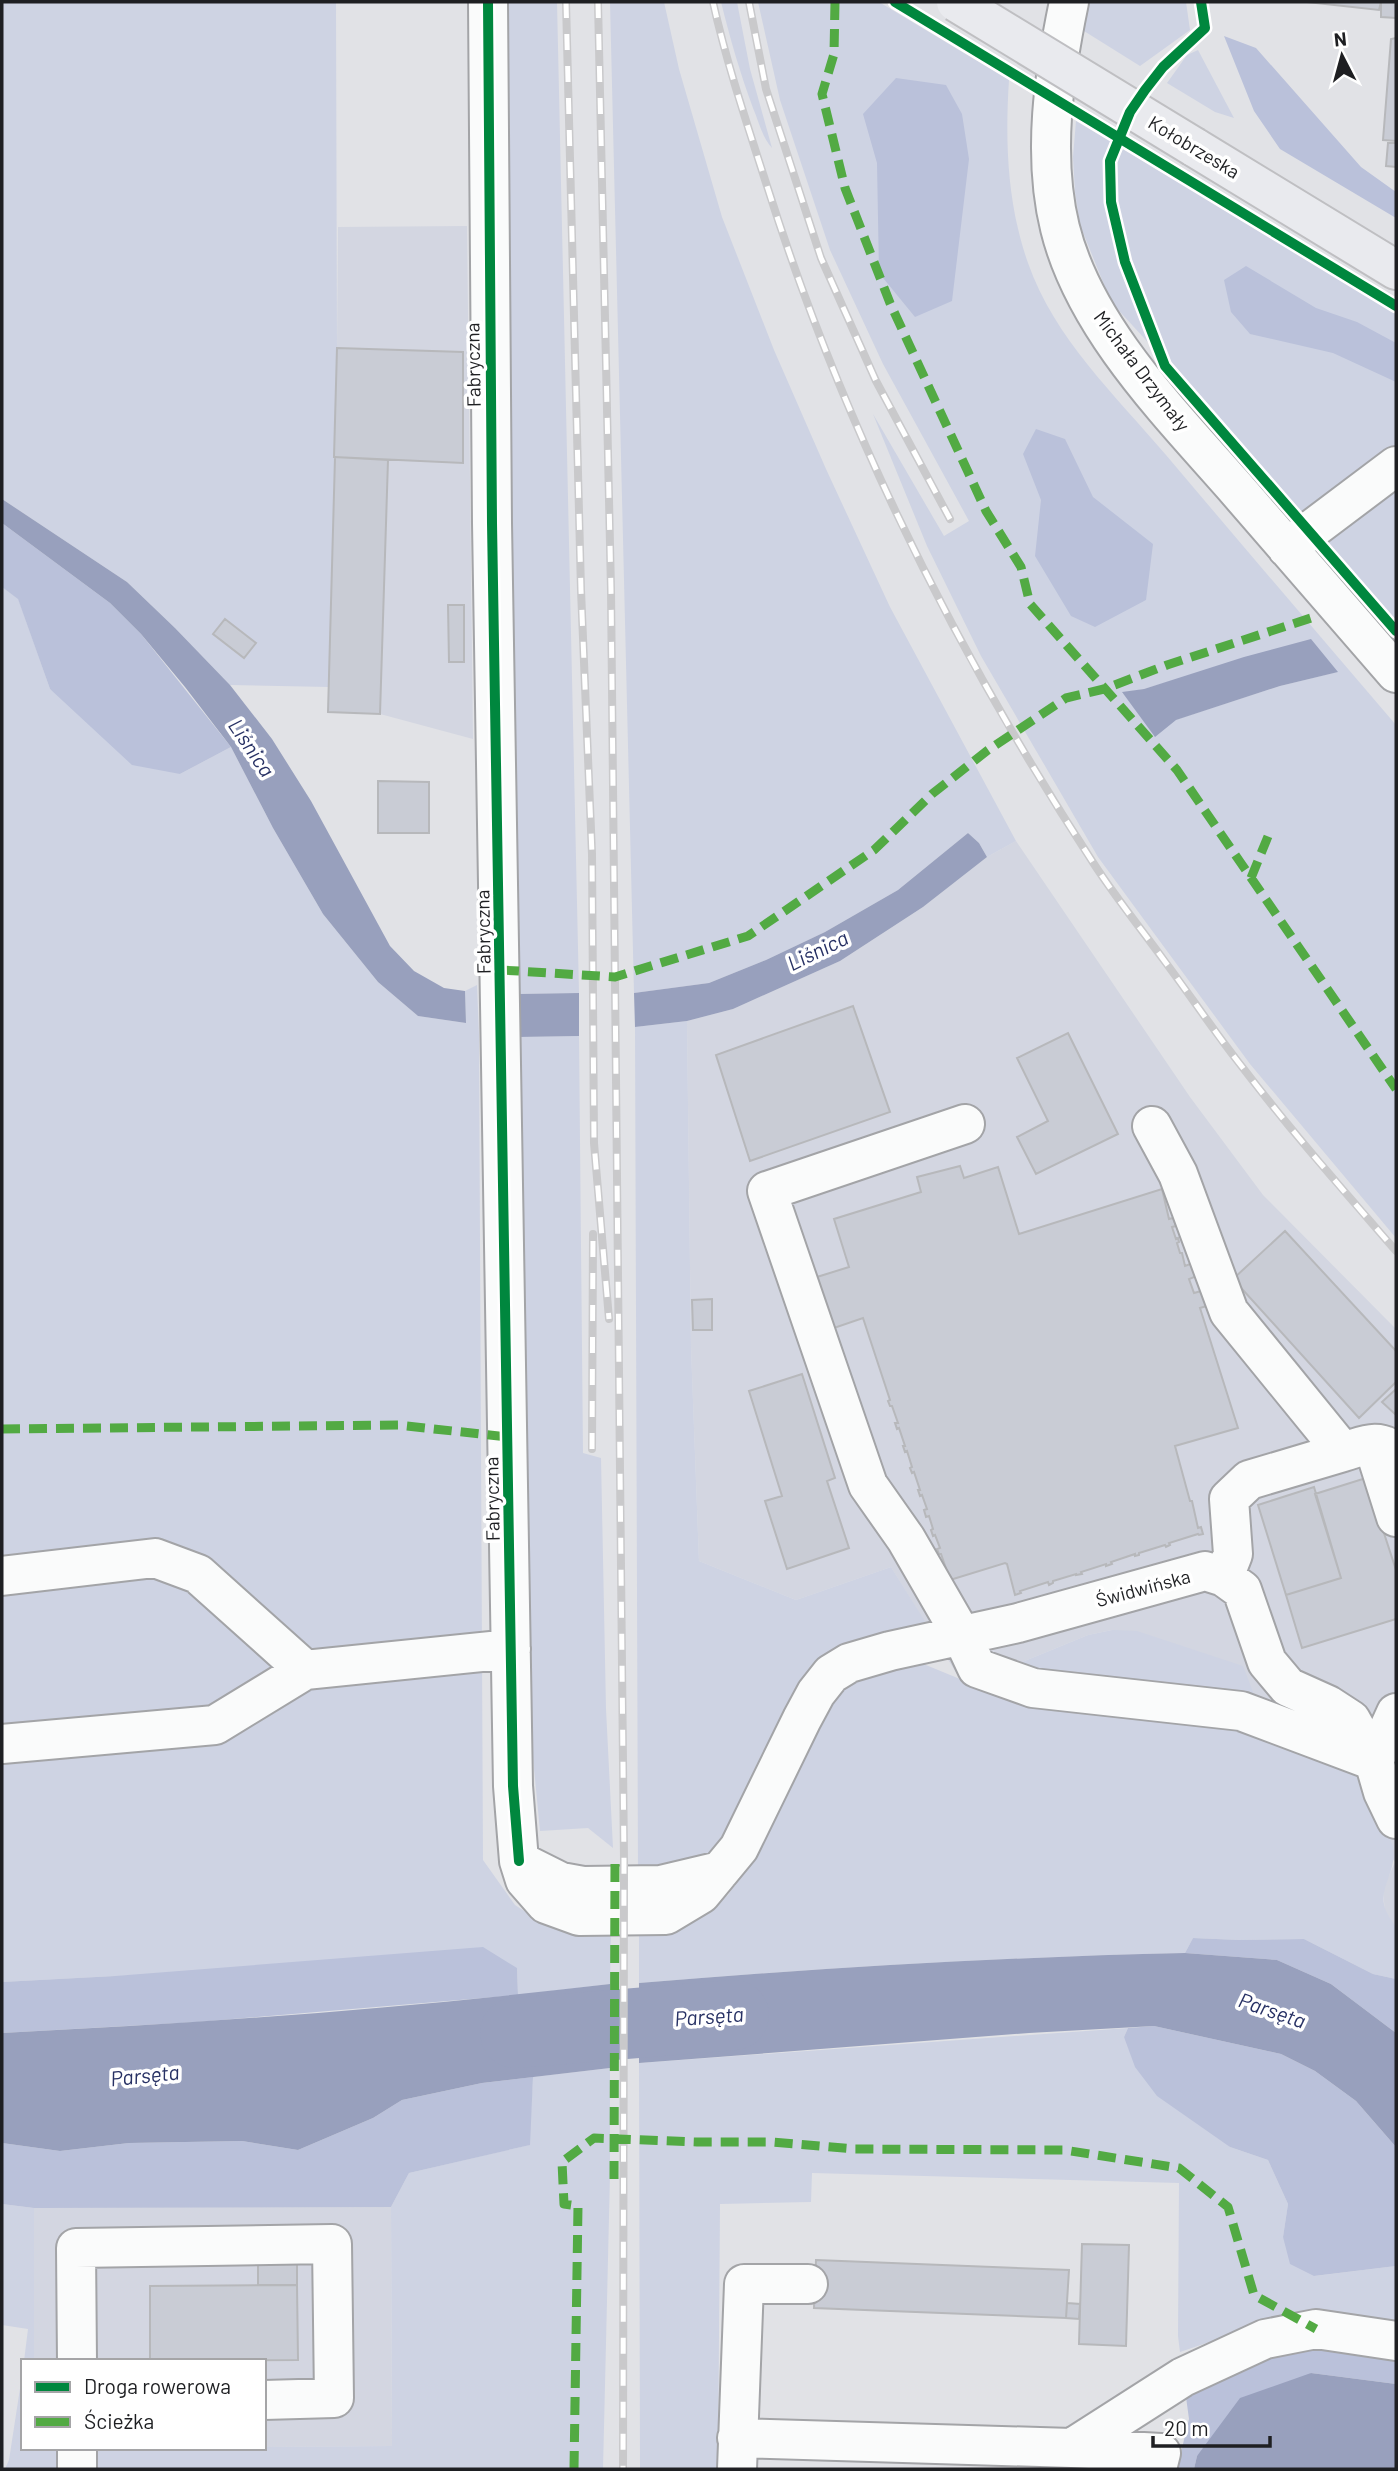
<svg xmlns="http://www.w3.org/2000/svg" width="1398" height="2471" font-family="Barlow,sans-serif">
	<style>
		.built { fill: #d3d6e1 }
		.green { fill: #ced3e3; fill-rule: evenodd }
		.forest { fill: #bac1da }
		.water { fill: #98a0bd }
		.pier { fill: #e1e2e6 }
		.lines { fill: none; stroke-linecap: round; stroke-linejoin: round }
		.river { stroke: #98a0bd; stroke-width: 70 }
		.building { fill: #c9ccd5; stroke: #b7b8bb; stroke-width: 2 }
		.minor-casing { stroke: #a3a4a7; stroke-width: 42 }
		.major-casing { stroke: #bfbfc2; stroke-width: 42 }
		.minor { stroke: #fafbfb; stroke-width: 38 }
		.major { stroke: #e9eaee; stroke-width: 38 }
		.rail-casing { stroke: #c9c9cb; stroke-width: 8 }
		.rail { stroke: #fff; stroke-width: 5; stroke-dasharray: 16; stroke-linecap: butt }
		.major-bridge-casing { stroke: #bfbfc2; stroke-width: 42; stroke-linecap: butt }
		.major-bridge { stroke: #e9eaee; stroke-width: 38 }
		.quiet { stroke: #52aa43; stroke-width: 9; stroke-dasharray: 18 9; stroke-linecap: butt }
		.cycleway-casing { stroke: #fff; stroke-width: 15 }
		.cycleway { stroke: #00873e; stroke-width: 10 }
		.labels { text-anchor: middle; stroke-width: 7; stroke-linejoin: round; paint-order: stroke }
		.street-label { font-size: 19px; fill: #1e1f22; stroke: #fff }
		.water-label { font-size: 21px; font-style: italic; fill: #273164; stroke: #fff }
	</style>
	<rect width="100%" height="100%" fill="#e1e2e6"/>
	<path class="built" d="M467,226L473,739L380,714L328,712L337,348L338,227Z
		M1016,841L1190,1097L1263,1195L1396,1329V1926L1385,1914L1383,1889L1395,1862L1300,1738L1112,1630L1088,1635L993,1674L960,1679L891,1567L796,1600L699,1561L691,1347L687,1021L733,1009L840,961L923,907L987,857Z
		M391,2207L392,2446L264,2447V2361H34V2208Z"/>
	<path class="green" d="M2,2H336L337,348L329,687L230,685L175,628L127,582L2,499Z
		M502,2H557L579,993L518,994Z
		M610,2H664L679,69L722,217L774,350L826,469L890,607L1016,841L987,857L979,843L968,833L898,890L825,932L766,960L709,983L634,993Z
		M721,2H737L750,69L772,148C762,137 759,122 753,108C740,73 730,38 721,2Z
		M758,2H879L1009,80C1005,140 1007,204 1028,263C1054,338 1116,396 1166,455C1242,545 1319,635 1396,725V1238L1250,1064L1098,857L981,656L927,546L873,414L944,536L969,521L883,364L830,250L780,100ZM1311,640L1337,672L1280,686L1175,720L1122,693L1144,689Z
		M1087,2H1186L1190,30L1140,66L1084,31Z
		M1198,50L1234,118L1215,112L1167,83L1187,55Z
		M1076,121L1396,312V621L1221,422L1111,302L1080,225L1075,192L1073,157Z
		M2,587L18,598L50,689L180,774L231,747L273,828L323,914L378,982L418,1016L466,1023L465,991L477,985L479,1035L483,1860L515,1905L538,1920L611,1927L610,1984L518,1995L517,1968L115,1976L2,1982Z
		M687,1021L691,1347L699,1561L796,1600L891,1567L928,1626L849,1645L721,1845L695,1862L638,1876L635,1027Z
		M579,1036L583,1453L601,1458L606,1709L613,1848L588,1828L540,1831L529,1716L518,1037Z
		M1112,1630L1137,1631L1243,1666L1265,1723L1356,1745L1393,1847C1398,1880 1367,1893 1396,1926V1979L1373,1974L1304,1939L1239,1940L1193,1938L1185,1953C1003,1957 821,1968 639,1983V1927L699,1916L728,1895L750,1863L822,1710L854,1675L921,1663L960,1679L993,1674L1088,1635Z
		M1128,2028L1124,2037L1230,2147L1268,2160L1288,2204L1283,2237L1315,2276L1396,2266V2328L1265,2323L1180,2352L1178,2336L1179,2183L812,2173L811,2202L720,2204L718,2469H640L639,2063Z
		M610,2068V2175L603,2469H91L92,2448L392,2446L391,2207L409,2173L529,2145L533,2077Z
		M2,2204L34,2208V2361H24L28,2329L2,2325Z
		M23,2369V2448H66L67,2469H5L9,2460Z"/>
	<path class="forest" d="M1224,36L1256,48L1361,167L1396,192V218L1280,149L1254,111Z
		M896,78L946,85L962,114L969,159L952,301L915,317L879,273L877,163L863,114Z
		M1246,266L1316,308L1357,322L1396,343V382L1333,353L1250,334L1231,312L1224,280Z
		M1036,429L1065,439L1093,497L1153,544L1146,600L1095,627L1071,616L1035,556L1041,500L1023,454Z
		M2,523L110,603L141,634L231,747L180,774L132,765L50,689L18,599L2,587Z
		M1193,1938L1239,1940L1304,1939L1373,1974L1396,1979V2033L1331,1984L1277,1960L1185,1953Z
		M483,1947L517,1968L518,1995L198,2022L2,2033V1982L115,1976Z
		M1154,2026L1281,2054L1315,2071L1356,2101L1396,2147V2266L1314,2276L1290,2264L1283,2237L1288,2204L1268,2160L1230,2147L1157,2096L1135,2067L1124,2037L1128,2028Z
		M533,2077L530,2145L409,2173L391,2207L34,2208L2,2204V2143L60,2151L129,2143L242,2141L298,2150L373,2118L402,2100L482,2083Z
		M1317,2346L1396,2353V2384L1311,2373L1197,2456L1194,2469H1177L1189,2419L1186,2397L1267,2356Z"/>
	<path class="water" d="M2,499L127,582L175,628L230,685L272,739L311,801L390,946L414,971L444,988L465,991L466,1023L418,1016L378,982L323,914L273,828L231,747L185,687L141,634L110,603L2,523Z
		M1311,639L1338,672L1280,686L1176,720L1155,737L1122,692L1144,689L1244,657Z
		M968,833L979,843L987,857L923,907L840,961L733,1009L687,1021L635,1027L634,993L709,983L766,960L825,932L898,890Z
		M579,993V1036L518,1037V994Z
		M1185,1953L1277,1960L1331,1984L1396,2033V2147L1356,2101L1315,2071L1281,2054L1154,2026L1029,2033L639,2063V1983C821,1968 1003,1957 1185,1953Z
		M610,1984V2068L482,2083L402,2100L373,2118L298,2150L242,2141L129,2143L60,2151L2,2143V2033C205,2023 408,2008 610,1984Z
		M1311,2373L1396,2384V2469H1194L1197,2456L1240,2398Z"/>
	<path class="pier" d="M610,1980L613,1984V2068L610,2072Z"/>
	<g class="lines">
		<path class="river" d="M515,2033L734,2015"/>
	</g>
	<path class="building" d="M1307,2H1381L1379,10Z
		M1381,2H1396V18L1381,17Z
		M1396,38V141L1383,140L1391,39Z
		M1388,143H1396V167L1386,166Z
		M337,348L463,352V463L334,457Z
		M335,457L388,460L380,714L328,712Z
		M448,605H464V662H449Z
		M225,619L256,643L244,658L213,634Z
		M378,781L429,782V833H378Z
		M853,1006L890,1112L750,1161L716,1055Z
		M1068,1033L1118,1134L1036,1174L1017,1137L1048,1121L1017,1058Z
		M960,1166L964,1178L998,1167L1019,1234L1162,1189L1169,1219L1173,1218L1176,1226L1172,1227L1176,1239L1178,1238L1179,1242L1177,1243L1180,1253H1182L1185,1266L1193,1263L1197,1276L1189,1279L1194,1293L1205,1290L1210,1305L1200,1308L1238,1428L1175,1446L1190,1501H1192L1198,1528L1201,1527L1203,1534L1199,1535L1198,1534L1169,1543L1170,1545L1166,1547L1165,1545L1139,1553V1555L1135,1556V1554L1111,1562L1112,1564L1106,1566V1564L1081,1572L1082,1574L1076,1575V1574L1053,1581V1583L1049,1585L1048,1582L1020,1591L1021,1593L1015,1595L1007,1564L1005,1563L950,1580L941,1554H939L937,1549L940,1548L935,1535L933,1536L931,1530L933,1529L929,1516L926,1517L924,1510L927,1509L922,1495L920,1496L918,1490H920L914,1472L912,1473L910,1468L912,1467L907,1451L905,1452L903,1446H905L899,1428L897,1429L895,1423H898L892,1406H890L888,1401L890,1400L863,1318L834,1328L817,1277L849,1267L834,1219L921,1192L917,1177Z
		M1285,1231L1396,1351V1382L1359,1418L1233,1279Z
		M712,1299V1330H693L692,1300Z
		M802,1374L835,1478L827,1481L849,1548L787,1569L765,1501L782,1496L749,1391Z
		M1396,1389V1415L1382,1402Z
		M1366,1478L1396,1570V1619L1302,1648L1286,1595L1341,1578L1315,1494Z
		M1314,1487L1341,1578L1286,1595L1258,1505Z
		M1082,2244L1129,2245L1126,2346L1079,2344Z
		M258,2258H297V2285H258Z
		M816,2260L1069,2270L1066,2318L814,2308Z
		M297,2285L298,2360L150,2361V2286Z
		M1067,2303L1080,2304L1079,2319L1066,2318Z"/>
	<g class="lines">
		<g class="minor-casing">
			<path id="minor" d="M488,2L492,523L513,1786L519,1861L525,1880L546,1904L579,1916L666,1915L701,1894L739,1848L802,1719L816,1693L831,1674L849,1663L890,1651L1018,1623L1205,1571L1224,1577L1242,1590L1267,1662L1288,1687L1328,1705L1351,1720L1374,1761L1383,1792L1396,1819
				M1069,2C1054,74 1042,155 1060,228C1084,326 1168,411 1233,485C1287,548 1342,610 1396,673
				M1287,548L1396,466
				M965,1124L767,1191L868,1485L906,1539L962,1636L977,1668L1033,1688L1241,1711L1374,1761L1396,1713
				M1152,1126L1178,1174L1229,1312L1343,1452C1364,1446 1377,1437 1396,1452
				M1373,1444L1396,1517
				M2,1576L155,1558L198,1574L305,1670
				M1224,1577L1233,1554L1229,1499L1249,1480L1343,1452
				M2,1744L215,1725L305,1670L511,1649
				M521,1862L561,1882L583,1886L661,1885L720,1871
				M77,2361L76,2248L332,2244L334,2398L264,2400
				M737,2438L1072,2448L1183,2377L1265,2339L1316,2329L1396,2341
				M1072,2448L1161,2453L1157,2469
				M77,2469V2448
				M737,2469L744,2284H808"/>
		</g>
		<g class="major-casing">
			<path id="major" d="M1194,147L1396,270"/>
		</g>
		<use href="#minor" class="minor"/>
		<use href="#major" class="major"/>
		<g class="rail-casing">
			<path id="rail" d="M566,2L581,590L592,854L594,1143L609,1319
				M598,2L611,590L624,1860L623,2469
				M713,2C727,65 748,127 768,189C844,428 957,654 1094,864C1116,898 1142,930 1166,963C1192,998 1216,1034 1243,1068C1291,1131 1344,1191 1396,1251
				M749,2L766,89L821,258L876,381L950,519
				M592,1449L593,1234"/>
		</g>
		<use href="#rail" class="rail"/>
		<g class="major-bridge-casing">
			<path id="major-bridge" d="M956,2L1194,147"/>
		</g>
		<use href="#major-bridge" class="major-bridge"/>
		<path class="quiet" d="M835,2L834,54L822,94L845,188L890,303L986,511L1021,567L1030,604L1177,770L1396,1089
			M1251,878L1271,829
			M501,970L615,977L748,936L874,850L932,794L988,750L1066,698L1104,689L1167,665L1311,618
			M2,1429L398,1425L508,1437
			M614,2179L615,1860
			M574,2469L578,2206L564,2204L562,2162L594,2138L697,2142H772L854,2149L1064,2150L1179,2168L1228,2207L1254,2295L1316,2329"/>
		<g class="cycleway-casing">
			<path id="cycleway" d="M488,2L492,523L513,1786L519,1861
				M895,2L1396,306
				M1201,2L1205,28L1163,67L1145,90L1130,112L1110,161L1111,202L1125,262L1165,366L1396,631"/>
		</g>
		<use href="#cycleway" class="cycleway"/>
	</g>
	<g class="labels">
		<g class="street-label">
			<text transform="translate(1194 147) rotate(31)" y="7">Kołobrzeska</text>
			<text transform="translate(473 365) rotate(-91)" y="7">Fabryczna</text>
			<text transform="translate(1142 371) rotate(53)" y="7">Michała Drzymały</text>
			<text transform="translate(483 932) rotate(-91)" y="7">Fabryczna</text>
			<text transform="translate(492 1499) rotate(-91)" y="7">Fabryczna</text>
			<text transform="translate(1143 1588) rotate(-15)" y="7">Świdwińska</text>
		</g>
		<g class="water-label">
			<text transform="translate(251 748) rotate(56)" y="7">Liśnica</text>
			<text transform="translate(818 951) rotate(-26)" y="7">Liśnica</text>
			<text transform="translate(1272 2011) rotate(19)" y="7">Parsęta</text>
			<text transform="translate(709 2017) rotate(-4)" y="7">Parsęta</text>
			<text transform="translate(145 2076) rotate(-6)" y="7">Parsęta</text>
		</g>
	</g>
	<rect width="1398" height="2471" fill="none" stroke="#1e1f22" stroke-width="7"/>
	<rect x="21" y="2359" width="245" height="91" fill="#ffffff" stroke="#a5a5a7" stroke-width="2"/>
	<rect x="35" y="2382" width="35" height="10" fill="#00873e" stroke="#a5a5a7" stroke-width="2"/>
	<text x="84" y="2394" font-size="21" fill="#1e1f22">Droga rowerowa</text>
	<rect x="35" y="2417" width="35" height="10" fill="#52aa43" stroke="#a5a5a7" stroke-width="2"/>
	<text x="84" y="2429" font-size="21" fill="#1e1f22">Ścieżka</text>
	<g transform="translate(1342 56) rotate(354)" stroke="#ffffff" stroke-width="5" paint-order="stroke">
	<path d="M0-5L12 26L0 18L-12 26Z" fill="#1e1f22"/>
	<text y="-10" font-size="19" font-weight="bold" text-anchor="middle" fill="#1e1f22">N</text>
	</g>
	<path d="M1153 2436v10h117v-10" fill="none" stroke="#1e1f22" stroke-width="3.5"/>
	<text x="1164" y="2436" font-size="21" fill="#1e1f22" stroke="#ffffff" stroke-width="5" paint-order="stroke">20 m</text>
</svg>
